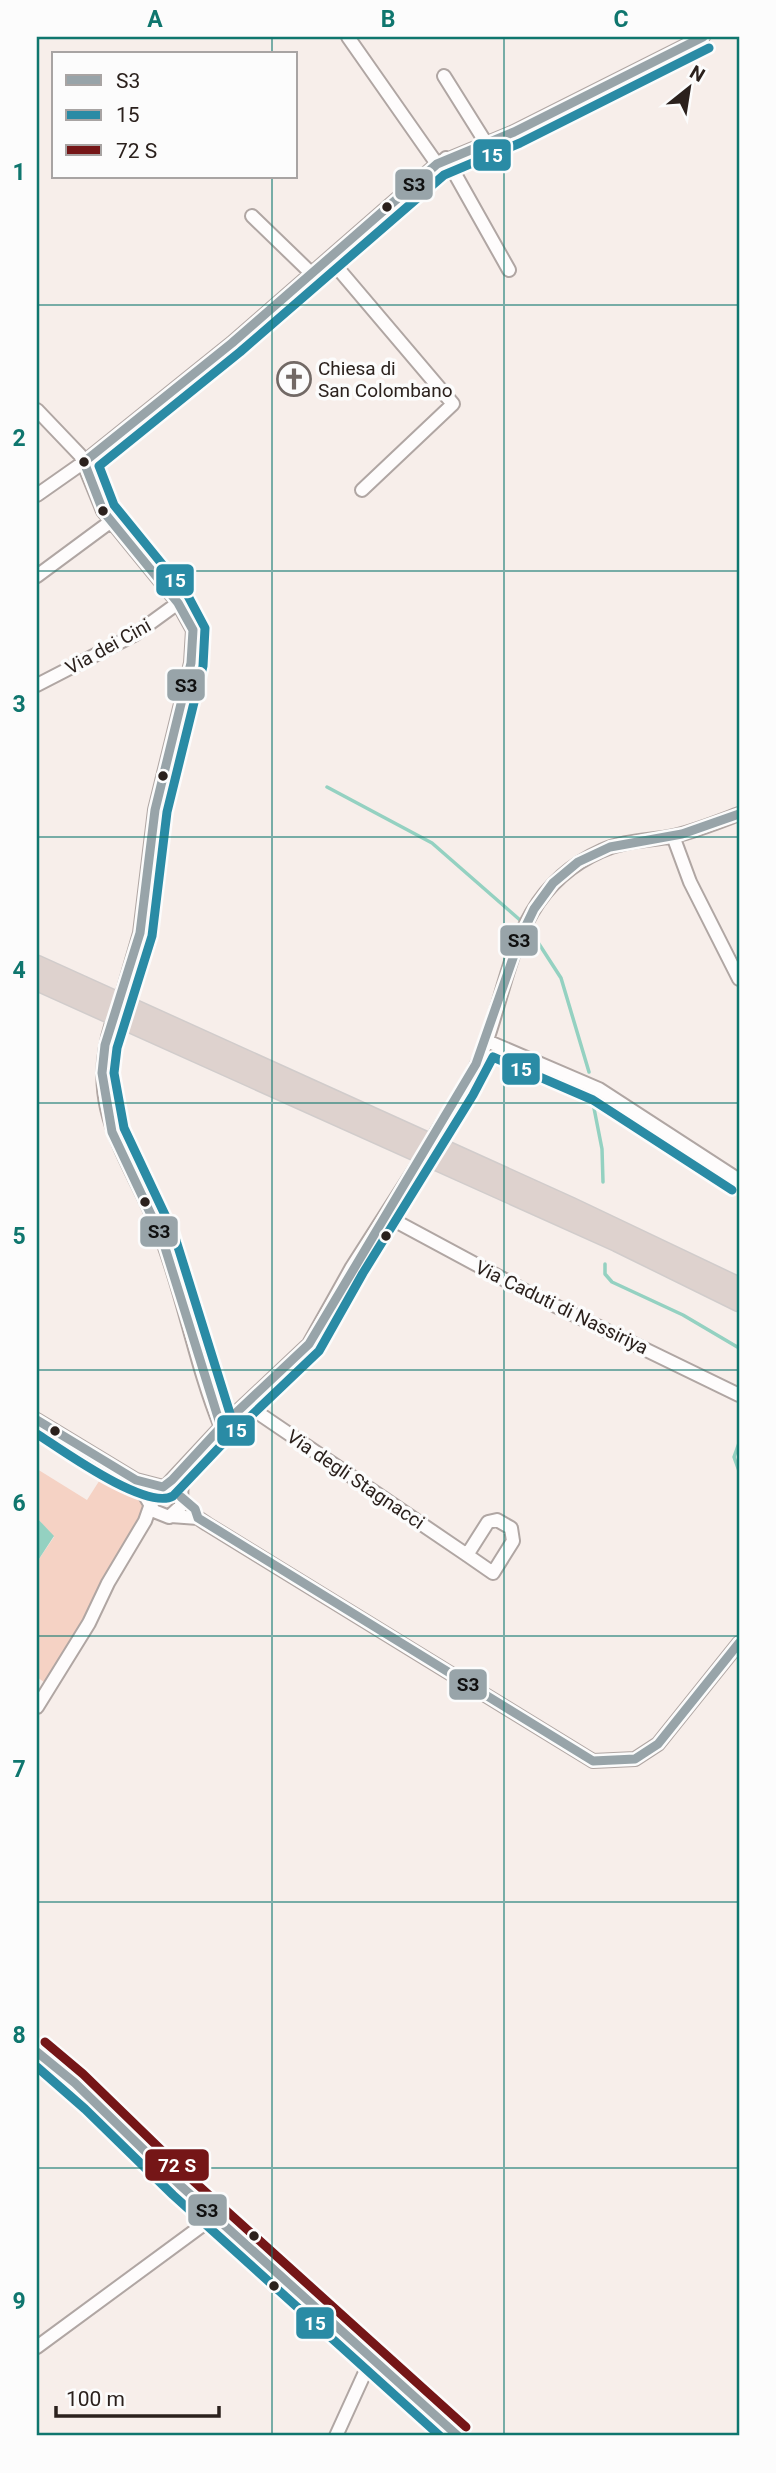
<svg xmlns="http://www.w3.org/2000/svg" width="776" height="2473" font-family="Roboto,sans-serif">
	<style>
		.green { fill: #f5d2c4 }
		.water { fill: #94d1c1 }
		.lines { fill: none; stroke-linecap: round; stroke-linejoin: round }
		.stream { stroke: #94d1c1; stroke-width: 3.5 }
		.minor-casing { stroke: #b0a6a3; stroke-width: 16 }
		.major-casing { stroke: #d1cccb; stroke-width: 18 }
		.highway-casing { stroke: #d1cccb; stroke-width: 21 }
		.minor { stroke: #fefcfc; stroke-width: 12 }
		.major { stroke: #ebe3e0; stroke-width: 14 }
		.highway { stroke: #ded2ce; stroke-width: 18 }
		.bus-1-casing { stroke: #fcfcfc; stroke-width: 14 }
		.bus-2-casing { stroke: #fcfcfc; stroke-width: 14 }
		.bus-3-casing { stroke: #fcfcfc; stroke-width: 14 }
		.bus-1 { stroke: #98a4a9; stroke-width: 9 }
		.bus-2 { stroke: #2a8ba5; stroke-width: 9 }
		.bus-3 { stroke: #751617; stroke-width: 9 }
		.grid { fill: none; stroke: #0f766e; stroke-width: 2; stroke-opacity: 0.55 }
		.bus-dot { fill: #2b211d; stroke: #fcfcfc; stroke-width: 2.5 }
		.labels { text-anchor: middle; stroke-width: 7; stroke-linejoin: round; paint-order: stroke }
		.poi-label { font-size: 19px; fill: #2b211d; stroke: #fcfcfc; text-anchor: start }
		.street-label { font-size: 19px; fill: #2b211d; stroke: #fcfcfc }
		.line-badge { stroke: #fcfcfc; stroke-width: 2.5 }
		.badge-label { font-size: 19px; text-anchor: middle; font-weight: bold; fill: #fff }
		.pale-badge-label { font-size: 19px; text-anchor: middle; font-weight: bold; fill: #111 }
		.neatline { fill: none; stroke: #0f766e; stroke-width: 2.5 }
		.grid-label { font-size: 23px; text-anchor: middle; font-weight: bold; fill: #0f766e }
	</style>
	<rect width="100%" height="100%" fill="#f7eeea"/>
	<path class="green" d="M110,1464L151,1502L48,1685L37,1677V1562L54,1537L37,1518V1469L87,1500Z"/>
	<path class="water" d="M37,1518L54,1536L37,1562Z"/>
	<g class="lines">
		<path class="stream" d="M327,787L432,843L520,920
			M530,930L561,978L589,1072
			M592,1098L602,1149L603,1182
			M605,1264V1274L612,1282L683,1315L739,1348
			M739,1443L734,1457L739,1471"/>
		<g class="minor-casing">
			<path id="minor" d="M348,37L437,164
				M444,76L486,143
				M446,158L509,270
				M252,216L312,274
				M330,259L453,404L362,490
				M37,410L80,455L103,511L178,603L193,630L191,663L155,810L140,933L122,995
				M37,495L84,462L232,343L437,164L514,132L703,37
				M37,576L110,522
				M37,685L134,635L178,603
				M673,836L690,882L739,979
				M112,1023C83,1113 133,1160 162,1239C185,1300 196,1366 221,1427
				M487,1041L599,1089L739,1180
				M436,1133C455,1103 476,1073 487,1040C513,964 518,888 601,851C624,840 649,841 674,836C696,831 718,822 739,814
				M386,1216L531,1294L739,1395
				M245,1404L467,1555L493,1573L513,1541L511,1528L497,1520L488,1522L467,1555
				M37,1420L136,1480L163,1487
				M136,1480L154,1511L169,1517L181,1506L182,1470
				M165,1487L221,1427L309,1344L352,1267L418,1164
				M171,1516L198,1518L207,1524L593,1761L635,1759L658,1744L739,1643
				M37,1707L89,1623L108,1583L145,1521L151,1504
				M37,2347L215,2216
				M336,2436L372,2357"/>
		</g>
		<g class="major-casing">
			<path id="major" d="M37,2052C90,2091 133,2142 181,2186C273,2270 369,2350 458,2436"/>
		</g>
		<g class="highway-casing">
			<path id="highway" d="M37,965L571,1207L739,1287
				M37,981L617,1242L739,1302"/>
		</g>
		<use href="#minor" class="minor"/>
		<use href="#major" class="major"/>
		<use href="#highway" class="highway"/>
		<g class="bus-1-casing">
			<path id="bus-1" d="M84,462L103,511L178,603L193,630L191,663L155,810L140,933L105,1045L102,1073L112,1132L162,1238L221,1427
				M84,462L232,343L437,164L514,132L703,37
				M37,1420L136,1480L163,1487L172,1480L221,1427L309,1344L476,1064L520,938L534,909L553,883L578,862L610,847L682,834L739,814
				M181,1497L195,1509L198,1518L593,1761L635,1759L658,1744L739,1643
				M37,2052L75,2083L181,2186L458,2436"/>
		</g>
		<g class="bus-2-casing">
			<path id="bus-2" d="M233,1423L174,1234L124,1128L114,1073L117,1048L152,936L167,812L203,666L205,628L188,596L114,505L99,466L240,352L444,175L520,143L709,48
				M37,1434C62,1450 146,1511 173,1496L230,1436L319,1351L363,1273L473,1095L493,1057L593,1100L732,1190
				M37,2067L85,2109L173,2195L440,2436"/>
		</g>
		<g class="bus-3-casing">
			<path id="bus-3" d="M45,2042L83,2074L189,2177L466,2427"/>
		</g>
		<use href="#bus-1" class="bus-1"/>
		<use href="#bus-2" class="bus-2"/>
		<use href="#bus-3" class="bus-3"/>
	</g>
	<path class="grid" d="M272,37V54M504,37V2436M272,177V2436M37,305H739M37,571H739M37,837H739M37,1103H739M37,1370H739M37,1636H739M37,1902H739M37,2168H739"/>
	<defs>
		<g id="church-ring" transform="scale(1.75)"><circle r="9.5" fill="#fcfcfc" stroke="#726965" stroke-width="1.5"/><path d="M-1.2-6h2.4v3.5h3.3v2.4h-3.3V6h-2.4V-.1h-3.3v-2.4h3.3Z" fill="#726965"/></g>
	</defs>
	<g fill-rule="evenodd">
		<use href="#church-ring" x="294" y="379"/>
	</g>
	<g class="bus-dot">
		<circle cx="387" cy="207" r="6"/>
		<circle cx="84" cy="462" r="6"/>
		<circle cx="103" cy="511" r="6"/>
		<circle cx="163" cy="776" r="6"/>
		<circle cx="145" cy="1202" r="6"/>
		<circle cx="386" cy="1236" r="6"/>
		<circle cx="55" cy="1431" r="6"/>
		<circle cx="254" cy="2236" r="6"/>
		<circle cx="274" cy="2286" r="6"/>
	</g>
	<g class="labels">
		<g class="poi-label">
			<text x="318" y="375">Chiesa di<tspan x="318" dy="22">San Colombano</tspan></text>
		</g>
		<g class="street-label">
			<text transform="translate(108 646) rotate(-29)" y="7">Via dei Cini</text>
			<text transform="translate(562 1307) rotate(26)" y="7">Via Caduti di Nassiriya</text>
			<text transform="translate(356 1479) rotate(34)" y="7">Via degli Stagnacci</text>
		</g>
	</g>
	<g class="line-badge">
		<rect x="472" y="138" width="40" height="34" rx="7" fill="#2a8ba5"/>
		<rect x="394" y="168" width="40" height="33" rx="7" fill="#98a4a9"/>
		<rect x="155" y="563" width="40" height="34" rx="7" fill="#2a8ba5"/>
		<rect x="166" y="668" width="40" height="34" rx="7" fill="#98a4a9"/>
		<rect x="499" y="924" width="40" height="33" rx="7" fill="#98a4a9"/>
		<rect x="501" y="1052" width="40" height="34" rx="7" fill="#2a8ba5"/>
		<rect x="139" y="1215" width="40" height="33" rx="7" fill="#98a4a9"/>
		<rect x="216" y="1414" width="40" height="33" rx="7" fill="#2a8ba5"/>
		<rect x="448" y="1668" width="40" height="33" rx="7" fill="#98a4a9"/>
		<rect x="144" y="2148" width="66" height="34" rx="7" fill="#751617"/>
		<rect x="187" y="2193" width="41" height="34" rx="7" fill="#98a4a9"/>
		<rect x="295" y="2306" width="40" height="34" rx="7" fill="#2a8ba5"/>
	</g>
	<g class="badge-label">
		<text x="492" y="162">15</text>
		<text x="175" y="587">15</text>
		<text x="521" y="1076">15</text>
		<text x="236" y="1437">15</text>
		<text x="177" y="2172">72 S</text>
		<text x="315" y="2330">15</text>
	</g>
	<g class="pale-badge-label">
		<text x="414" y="191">S3</text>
		<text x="186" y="692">S3</text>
		<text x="519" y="947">S3</text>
		<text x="159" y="1238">S3</text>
		<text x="468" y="1691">S3</text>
		<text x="207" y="2217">S3</text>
	</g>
	<rect width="776" height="2473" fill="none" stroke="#fcfcfc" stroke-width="77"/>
	<rect x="52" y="52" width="245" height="126" fill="#fcfcfc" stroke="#a8a4a3" stroke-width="2"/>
	<rect x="66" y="75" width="35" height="10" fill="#98a4a9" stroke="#a8a4a3" stroke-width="2"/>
	<text x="116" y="88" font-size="21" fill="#2b211d">S3</text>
	<rect x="66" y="110" width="35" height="10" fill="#2a8ba5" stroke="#a8a4a3" stroke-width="2"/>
	<text x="116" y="122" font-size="21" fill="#2b211d">15</text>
	<rect x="66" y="145" width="35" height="10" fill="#751617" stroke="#a8a4a3" stroke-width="2"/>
	<text x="116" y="158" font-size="21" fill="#2b211d">72 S</text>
	<g transform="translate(689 88) rotate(30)" stroke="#fcfcfc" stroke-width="5" paint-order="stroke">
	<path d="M0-5L12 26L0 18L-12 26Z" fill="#2b211d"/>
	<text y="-10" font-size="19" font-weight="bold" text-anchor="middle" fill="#2b211d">N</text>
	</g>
	<path d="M56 2406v10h163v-10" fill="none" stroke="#2b211d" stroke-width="3.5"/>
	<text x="66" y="2406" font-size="21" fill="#2b211d" stroke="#fcfcfc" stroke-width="5" paint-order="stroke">100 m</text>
	<rect x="38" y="38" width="700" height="2396" class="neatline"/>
	<g class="grid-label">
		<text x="155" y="27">A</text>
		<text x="388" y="27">B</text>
		<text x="621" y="27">C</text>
		<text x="19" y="180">1</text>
		<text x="19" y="446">2</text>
		<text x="19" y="712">3</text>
		<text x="19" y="978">4</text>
		<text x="19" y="1244">5</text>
		<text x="19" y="1511">6</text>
		<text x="19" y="1777">7</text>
		<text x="19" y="2043">8</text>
		<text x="19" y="2309">9</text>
	</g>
</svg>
